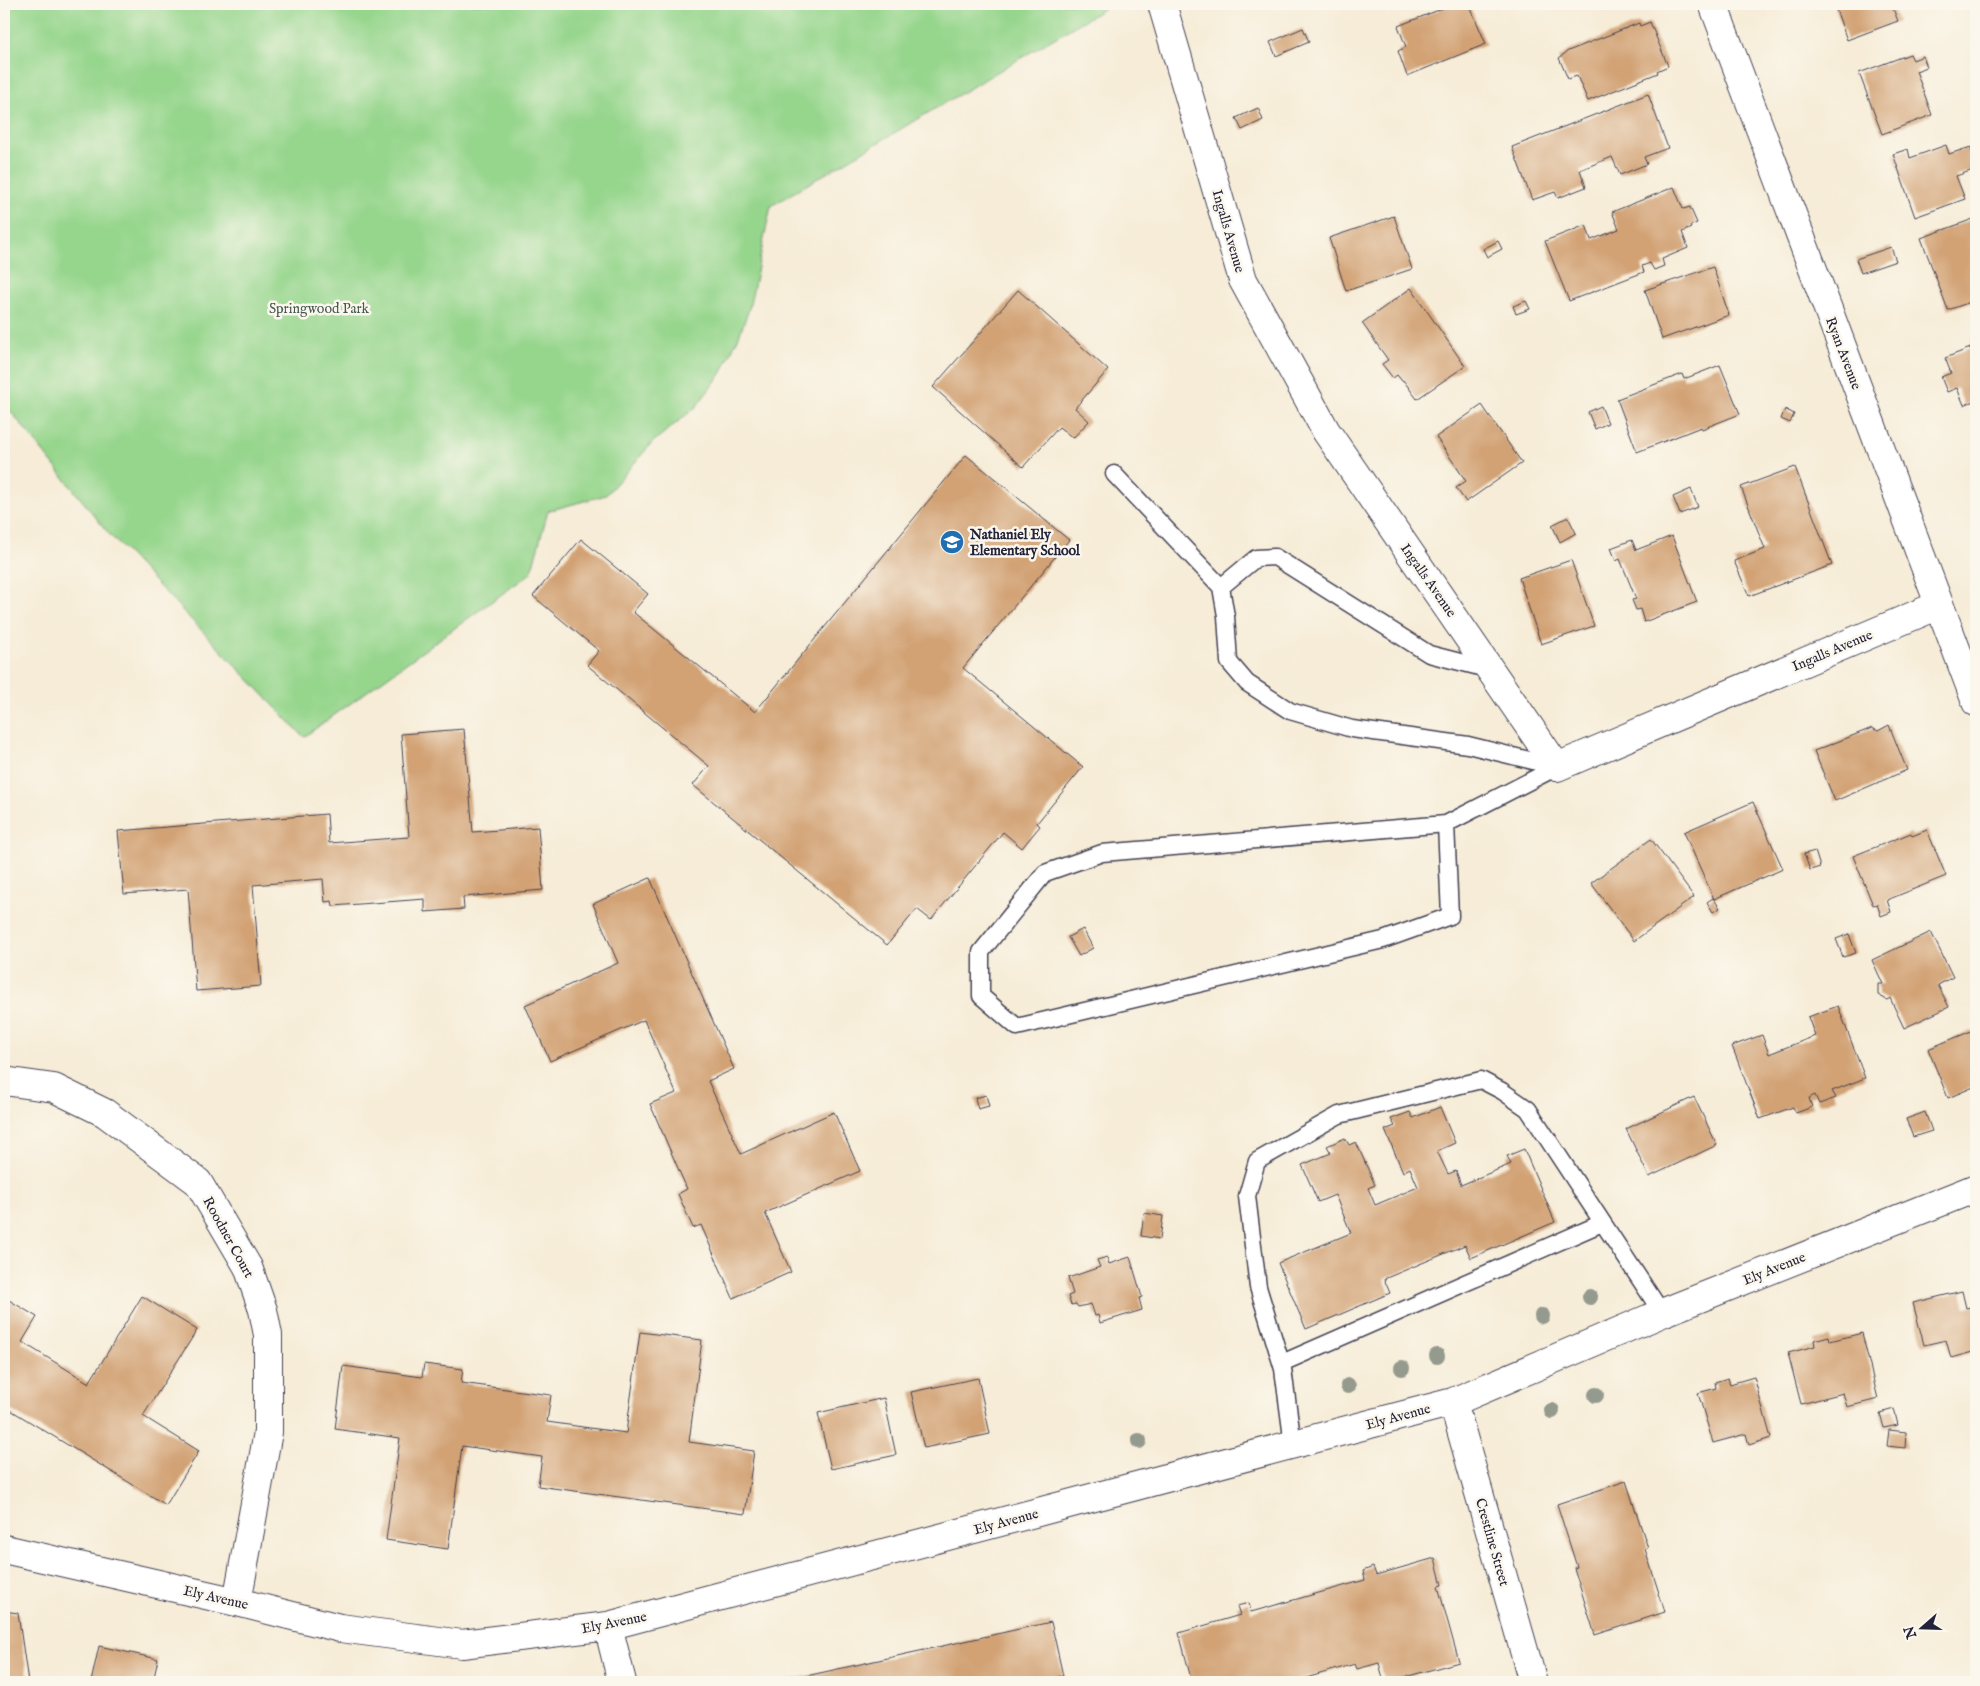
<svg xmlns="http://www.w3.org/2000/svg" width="1980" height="1686" font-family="'IM FELL English',serif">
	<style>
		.green { fill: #95d58c; stroke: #5c7c64 }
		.building { fill: #d2a274 }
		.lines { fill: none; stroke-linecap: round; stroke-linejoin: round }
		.lane-casing { stroke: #424052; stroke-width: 19 }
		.street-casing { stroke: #424052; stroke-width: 30 }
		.lane { stroke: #fff; stroke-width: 16 }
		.street { stroke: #fff; stroke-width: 28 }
		.tree { fill: #949b8e }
		.labels { text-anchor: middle; stroke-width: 5; stroke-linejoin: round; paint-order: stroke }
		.street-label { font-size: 14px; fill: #22223b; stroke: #fbf7ec }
		.park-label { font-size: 14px; fill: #445853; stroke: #fbf7ec }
		.poi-label { font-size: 14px; font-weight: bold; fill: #22223b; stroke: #fbf7ec; text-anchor: start }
	</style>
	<rect width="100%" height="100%" fill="#fbf7ec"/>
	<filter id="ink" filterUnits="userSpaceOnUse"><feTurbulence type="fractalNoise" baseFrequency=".02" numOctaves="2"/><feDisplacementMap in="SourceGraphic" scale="10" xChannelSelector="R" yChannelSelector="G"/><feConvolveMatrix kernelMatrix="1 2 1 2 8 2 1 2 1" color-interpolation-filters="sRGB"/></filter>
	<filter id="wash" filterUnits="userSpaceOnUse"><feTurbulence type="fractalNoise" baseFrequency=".0096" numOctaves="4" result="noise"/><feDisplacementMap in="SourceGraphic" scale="20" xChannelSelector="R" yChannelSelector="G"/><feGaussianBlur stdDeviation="1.12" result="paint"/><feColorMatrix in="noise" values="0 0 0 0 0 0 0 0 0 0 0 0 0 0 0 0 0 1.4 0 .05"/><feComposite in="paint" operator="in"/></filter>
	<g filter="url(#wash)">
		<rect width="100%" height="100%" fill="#f6ecd7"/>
		<path class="green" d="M4,4H1112L771,206L749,309L739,336L721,374L696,407L653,442L606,495L548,511L531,573L304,737L109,534L4,403Z"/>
		<g id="blocks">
			<path class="building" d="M1454,4H1469L1486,44L1407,76L1398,51L1406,47L1398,26Z
				M1834,4H1891L1898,21L1847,40Z
				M1650,22L1668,66L1657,71L1658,73L1588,101L1577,76L1568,79L1559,58L1568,51L1639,23L1640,26Z
				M1303,28L1309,42L1276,56L1270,42Z
				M1910,54L1913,60L1923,56L1927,67L1916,71L1932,115L1882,134L1859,73Z
				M1648,94L1668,148L1644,157L1647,164L1620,175L1612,157L1580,170L1586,187L1558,198L1555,192L1532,200L1512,147Z
				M1258,108L1263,120L1242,130L1236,118Z
				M1946,145L1949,154L1971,147L1976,169L1956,176L1965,199L1915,217L1893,154L1908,149L1910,158Z
				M1674,187L1683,209L1690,207L1697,223L1690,226L1691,228L1682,232L1688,248L1662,259L1664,266L1654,270L1650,263L1642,266L1644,272L1569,301L1545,241L1586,225L1591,240L1619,229L1612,212Z
				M1394,216L1412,269L1346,291L1329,238Z
				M1976,218V300L1948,310L1921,238Z
				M1498,241L1502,249L1487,257L1483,249Z
				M1891,247L1896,261L1861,273L1856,259Z
				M1713,267L1729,315L1662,339L1645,290Z
				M1411,288L1465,366L1417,399L1403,380L1402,381L1397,375L1393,378L1382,364L1388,360L1362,323Z
				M1018,290L1108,370L1075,408L1089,421L1073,438L1059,427L1023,467L933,387Z
				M1526,301L1530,309L1516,314L1513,306Z
				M1976,337V400L1964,405L1957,388L1947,392L1941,377L1951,373L1945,358L1973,347L1971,339Z
				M1720,365L1740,414L1702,429L1701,427L1637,452L1617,399L1682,374L1684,379Z
				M1482,405L1522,463L1466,502L1456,488L1466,481L1436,437Z
				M1601,406L1608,423L1595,429L1588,412Z
				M1785,409L1794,414L1790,423L1781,419Z
				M966,455L1069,540L963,668L1083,767L1037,823L1040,826L1022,848L1003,832L931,920L917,909L887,945L693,785L709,766L587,665L599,651L533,596L581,539L648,594L633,612L755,712Z
				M1795,467L1832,565L1749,596L1734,561L1765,549L1741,487Z
				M1691,489L1698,507L1680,514L1673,497Z
				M1568,517L1576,533L1560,542L1552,525Z
				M1672,536L1697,602L1644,622L1640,609L1636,610L1632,600L1636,599L1620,559L1616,561L1611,548L1632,540L1636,550Z
				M1571,560L1594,626L1541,644L1519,578Z
				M1889,725L1907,770L1835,801L1814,751L1872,728L1878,731Z
				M464,729L473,832L538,827L543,890L463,897L464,909L425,912V899L333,906L332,901L325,902L323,879L253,885L261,986L196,991L188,889L124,894L118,831L327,814L329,843L409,837L401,734Z
				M1753,802L1783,869L1714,899L1684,832Z
				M1927,830L1946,876L1887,900L1891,912L1881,916L1877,904L1873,905L1853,856L1911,833L1912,836Z
				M1651,839L1694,897L1634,941L1591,883Z
				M1815,851L1820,867L1810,870L1804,854Z
				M650,878L734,1069L708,1081L741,1154L834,1112L860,1171L765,1213L791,1272L733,1298L701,1225L693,1228L678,1194L687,1189L650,1104L676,1093L644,1020L550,1061L525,1005L618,963L593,904Z
				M1713,898L1720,908L1713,912L1707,902Z
				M1083,929L1093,948L1079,956L1068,937Z
				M1931,932L1953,977L1938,985L1949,1007L1904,1028L1890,998L1887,1000L1878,995V984H1883L1872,960Z
				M1849,934L1856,953L1843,957L1836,939Z
				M1838,1006L1865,1078L1832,1091L1836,1098L1819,1104L1815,1095L1809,1098L1812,1107L1796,1113L1793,1107L1760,1119L1732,1046L1762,1035L1769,1054L1815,1036L1808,1017Z
				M1976,1029V1086L1948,1098L1928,1049Z
				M986,1095L989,1106L978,1109L975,1098Z
				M1694,1097L1717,1145L1649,1177L1626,1129Z
				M1440,1107L1455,1143L1437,1151L1448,1174L1456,1171L1461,1185L1511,1164L1507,1156L1524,1149L1555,1222L1471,1258L1465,1245L1384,1279L1390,1293L1306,1329L1278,1263L1351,1233L1335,1195L1318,1202L1302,1165L1331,1153L1327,1146L1345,1138L1349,1145L1356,1142L1375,1185L1368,1188L1375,1205L1418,1187L1410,1168L1403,1172L1385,1130L1395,1126L1391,1119L1410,1112L1413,1118Z
				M1925,1112L1932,1131L1913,1137L1906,1119Z
				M1144,1213L1163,1216L1160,1239L1141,1236Z
				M1107,1257L1109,1264L1130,1257L1142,1297L1139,1298L1142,1310L1100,1323L1098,1315L1095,1316L1091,1304L1078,1307L1076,1304L1071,1305L1068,1296L1073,1294L1068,1278L1100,1267L1097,1260Z
				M1962,1291L1966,1308L1976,1306V1351L1951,1358L1946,1340L1924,1345L1913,1303Z
				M142,1296L197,1330L143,1416L199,1451L166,1505L4,1406V1297L37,1317L22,1342L89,1383Z
				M640,1332L702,1340L689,1442L754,1451L745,1514L538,1486L542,1457L462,1446L448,1549L386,1540L400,1438L335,1429L343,1366L422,1377L424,1364L463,1369L461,1383L551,1395L547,1422L626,1433Z
				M1862,1333L1878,1399L1847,1407L1843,1393L1801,1404L1788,1353L1815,1346L1814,1340L1829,1336L1830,1341Z
				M1754,1377L1771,1438L1749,1445L1746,1434L1713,1443L1698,1393L1716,1388L1715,1382L1728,1378L1730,1384Z
				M978,1378L990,1434L924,1448L911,1392Z
				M884,1398L896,1455L831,1469L818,1413Z
				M1894,1409L1898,1425L1884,1428L1880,1413Z
				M1889,1430L1906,1432L1905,1448L1887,1446Z
				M1626,1481L1648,1548L1645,1549L1665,1612L1595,1635L1574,1568L1577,1567L1557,1504Z
				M1435,1558L1442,1585L1438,1586L1459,1662L1387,1682H1384L1379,1663L1357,1669L1355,1664L1299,1680L1300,1682H1192L1179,1633L1240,1615L1237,1606L1249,1603L1251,1612L1365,1580L1363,1571L1373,1567L1376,1575Z
				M4,1611L18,1613L28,1682H4Z
				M1051,1622L1063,1676L1034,1682H779Z
				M99,1646L158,1659L153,1682H91Z"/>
		</g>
	</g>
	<g filter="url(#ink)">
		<use href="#blocks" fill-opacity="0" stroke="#424052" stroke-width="1"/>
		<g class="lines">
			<g class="lane-casing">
				<path id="lane" d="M1114,474L1221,587
					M1491,670L1429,654L1275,557L1256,558L1221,587L1226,616L1229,662L1247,683L1290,711L1352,729L1468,745L1557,767
					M1446,824L1450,916L1383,940L1017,1027L981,996V952L1045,873L1102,853L1446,824L1557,767
					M1282,1363L1602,1223
					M1293,1445L1283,1369L1258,1287L1247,1196L1257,1161L1339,1115L1481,1080L1502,1091L1528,1109L1662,1313"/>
			</g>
			<g class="street-casing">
				<path id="street" d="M1162,4L1243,280L1326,431L1557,767L1939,605
					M1713,4L1976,702
					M4,1081L54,1088L105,1113L198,1182L248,1267L263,1310L268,1335V1432L237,1602
					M1453,1402L1533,1682
					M4,1549L237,1602L340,1628L462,1644L608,1626L1453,1402L1662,1313L1976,1188
					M608,1626L622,1682"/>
			</g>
			<use href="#lane" class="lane"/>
			<use href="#street" class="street"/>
		</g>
		<g class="tree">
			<circle cx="1590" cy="1297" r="8"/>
			<circle cx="1542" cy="1316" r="8"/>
			<circle cx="1437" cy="1356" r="8"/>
			<circle cx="1402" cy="1368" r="8"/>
			<circle cx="1348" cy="1386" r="8"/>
			<circle cx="1596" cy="1395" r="8"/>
			<circle cx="1552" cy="1411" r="8"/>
			<circle cx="1139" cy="1441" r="8"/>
		</g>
	</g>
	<defs>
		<g id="school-disc" transform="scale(1.25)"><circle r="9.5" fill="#1f6fb2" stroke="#fbf7ec"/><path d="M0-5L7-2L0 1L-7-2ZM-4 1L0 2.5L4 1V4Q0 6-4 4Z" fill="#fff"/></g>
	</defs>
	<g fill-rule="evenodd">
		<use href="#school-disc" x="952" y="542"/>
	</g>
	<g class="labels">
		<g class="street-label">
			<text transform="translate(1229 231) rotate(74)" y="5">Ingalls Avenue</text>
			<text transform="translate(1844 353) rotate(69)" y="5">Ryan Avenue</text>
			<text transform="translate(1429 580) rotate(55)" y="5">Ingalls Avenue</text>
			<text transform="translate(1832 650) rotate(-23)" y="5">Ingalls Avenue</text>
			<text transform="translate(229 1237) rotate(61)" y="5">Roodner Court</text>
			<text transform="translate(1774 1268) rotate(-22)" y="5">Ely Avenue</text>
			<text transform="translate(1398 1416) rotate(-15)" y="5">Ely Avenue</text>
			<text transform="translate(1006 1521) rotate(-15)" y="5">Ely Avenue</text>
			<text transform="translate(1493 1542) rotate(74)" y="5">Crestline Street</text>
			<text transform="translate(216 1597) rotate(13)" y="5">Ely Avenue</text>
			<text transform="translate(614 1622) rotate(-11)" y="5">Ely Avenue</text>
		</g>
		<g class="park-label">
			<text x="319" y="313">Springwood Park</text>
		</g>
		<g class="poi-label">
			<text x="970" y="539">Nathaniel Ely<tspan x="970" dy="16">Elementary School</tspan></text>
		</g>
	</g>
	<rect width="1980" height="1686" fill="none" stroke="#fbf7ec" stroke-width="20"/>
	<g transform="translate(1922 1628) rotate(250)" stroke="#fbf7ec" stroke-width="4" paint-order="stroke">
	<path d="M0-4L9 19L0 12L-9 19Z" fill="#22223b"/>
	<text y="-8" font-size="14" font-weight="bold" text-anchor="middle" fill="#22223b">N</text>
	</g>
</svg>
